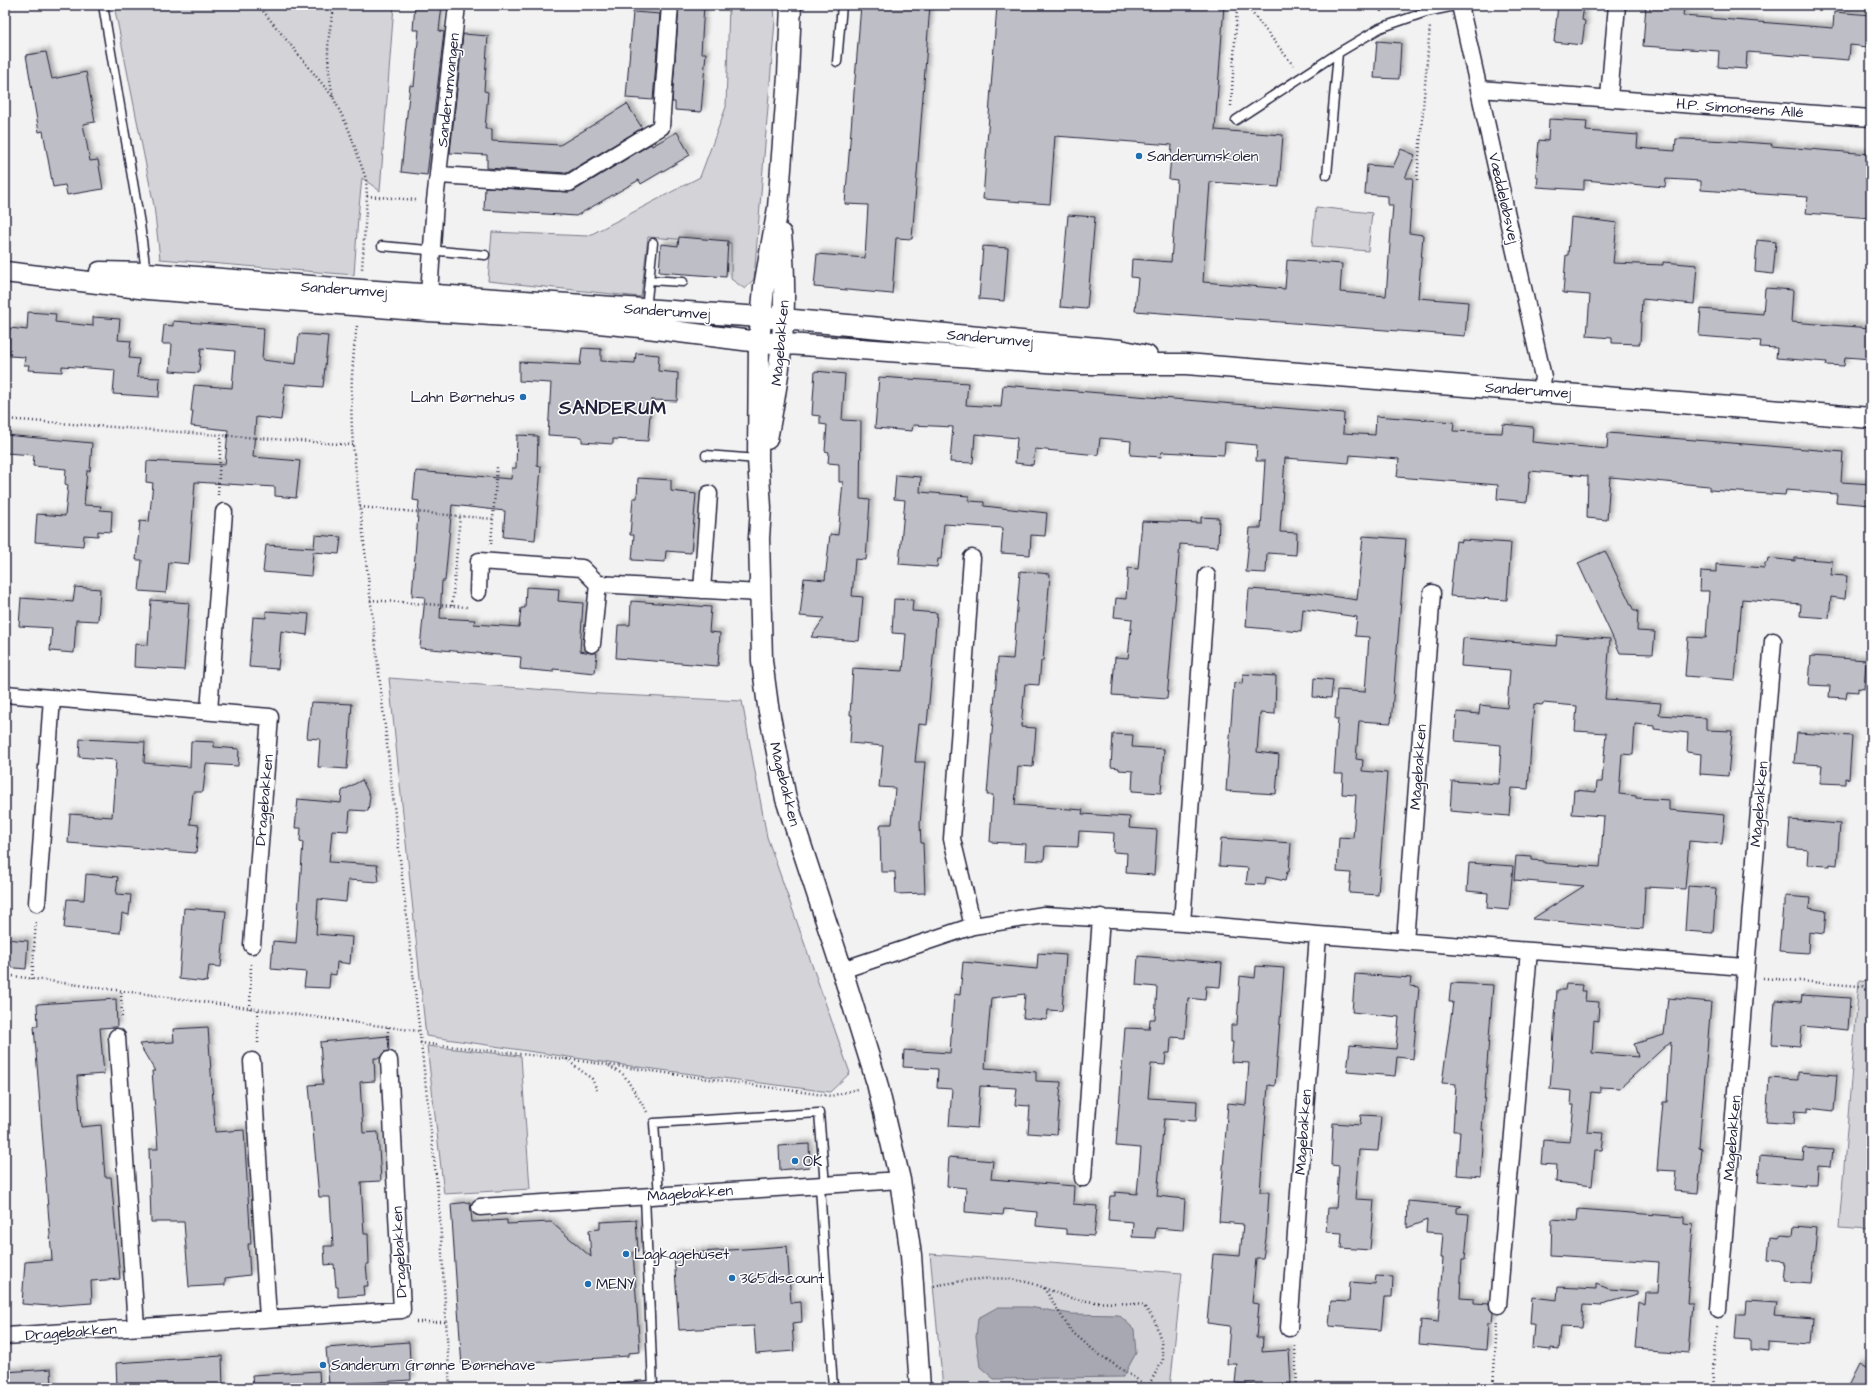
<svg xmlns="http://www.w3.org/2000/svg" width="1876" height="1393" font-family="'Architects Daughter',sans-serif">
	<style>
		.green { fill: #d3d3d8; stroke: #7a7a8a }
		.water { fill: #a8a8b2; stroke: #727282 }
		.building { fill: #bebec6; stroke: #22223b; filter: url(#shadow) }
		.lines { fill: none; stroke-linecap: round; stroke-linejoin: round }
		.service-casing { stroke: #22223b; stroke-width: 11 }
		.minor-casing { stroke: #22223b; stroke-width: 19 }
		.tertiary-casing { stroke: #22223b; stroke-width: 23 }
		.path { stroke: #22223b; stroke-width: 2.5; stroke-dasharray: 1 3; stroke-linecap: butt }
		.service { stroke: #fff; stroke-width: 8 }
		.minor { stroke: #fff; stroke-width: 16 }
		.tertiary { stroke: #fff; stroke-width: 20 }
		.poi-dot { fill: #1f6fb2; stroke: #fff; stroke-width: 1.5 }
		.labels { text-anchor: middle; stroke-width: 3; stroke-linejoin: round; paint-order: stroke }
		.street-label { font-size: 15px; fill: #22223b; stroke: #fff }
		.poi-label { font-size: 15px; fill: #22223b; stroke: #fff; text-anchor: start }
		.district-label { font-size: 19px; font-weight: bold; letter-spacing: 1px; fill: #22223b; stroke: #fff }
	</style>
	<defs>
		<filter id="shadow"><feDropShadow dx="3.5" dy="-3.5" stdDeviation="2" flood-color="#0004"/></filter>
	</defs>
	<rect width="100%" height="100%" fill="#f2f2f3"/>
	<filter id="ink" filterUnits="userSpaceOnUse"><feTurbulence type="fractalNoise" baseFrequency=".025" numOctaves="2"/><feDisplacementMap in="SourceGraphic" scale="8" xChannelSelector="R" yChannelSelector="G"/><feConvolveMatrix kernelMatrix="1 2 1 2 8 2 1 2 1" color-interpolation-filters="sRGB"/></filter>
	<g filter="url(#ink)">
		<path class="green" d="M114,5H394L380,191L362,178L358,217L354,275L160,259L154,206Z
			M729,5H774L775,21L754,279L745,289L731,279V243L648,237L641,297L488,281L492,232L588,236L700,177L726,107Z
			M1316,207L1372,213L1368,251L1312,246Z
			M389,678L600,694L742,701L767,837L850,1073L830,1092L623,1065L426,1036Z
			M1859,981L1871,982V1230L1839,1228Z
			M427,1046L521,1056L530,1189L444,1194Z
			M930,1254L1182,1273L1170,1388H943Z"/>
		<path class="water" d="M998,1307H1029L1072,1314L1119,1315L1134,1329L1136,1353L1123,1377L994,1379L980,1367L976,1337L978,1318Z"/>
		<path class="building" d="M415,5H442L439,31L444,32L427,175L401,172L410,85L414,86L419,30H413Z
			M679,5H704L701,53H706L701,112L675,110V102H672Z
			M861,5H930L912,239L896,238L892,294L814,287L817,254L865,258L868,205L845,204Z
			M997,5H1224L1215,130L1283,135L1279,187L1210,182L1203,282L1285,289L1287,260L1342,264L1340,292L1386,296L1393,205H1388V196L1365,194L1367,165L1393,167L1401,149L1415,155L1405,178H1413L1409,233L1423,235L1418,298L1468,302L1465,336L1135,311L1138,278L1131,277L1132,259L1171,262L1177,180L1169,179L1172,145L1055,136L1050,204L983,199Z
			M1558,5H1584L1582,20L1585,21L1582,45L1554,42Z
			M1646,5H1684L1683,16L1833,28L1834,12L1871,15L1868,47L1850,45L1849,60L1747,52L1746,69L1718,67L1719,51L1643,46Z
			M633,12L660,14L653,100L626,98Z
			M463,34L488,36L484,91L488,92L485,129H492V141L560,145L627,104L642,128L567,173L487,168V155L450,153Z
			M1377,41L1401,43L1399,79L1374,78Z
			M46,52L52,79L86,72L95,122L83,124L90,161L98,160L103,189L67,195L65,185L53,187L43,131L39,132L26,55Z
			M1549,119L1587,121L1586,131L1638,135L1637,148L1675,151L1676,139H1684L1728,141L1772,144L1771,146L1870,154L1867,194L1871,195V218L1806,213L1808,197L1701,190V181L1666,179L1665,187L1584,180V190L1537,187L1538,177L1536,176L1539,140L1548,141Z
			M677,132L690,155L641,184L639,180L576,216L484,210L485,187L568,192L574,191L651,144L652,146Z
			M1068,215L1095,217L1087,309L1060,307Z
			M1571,217L1617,223L1613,263L1663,265V262L1697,265L1694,304L1642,299L1640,344L1612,343V338L1587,336L1590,295L1563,293L1566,255H1568Z
			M679,237L728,241L726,277L659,272L661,244L678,246Z
			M1757,240L1776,242L1773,274L1755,272Z
			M983,246L1008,248L1004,301L979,299Z
			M1765,288L1793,290L1791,322L1871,328V359L1845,357L1844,366L1826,365L1827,362L1776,358L1777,348L1760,347L1761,341L1699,336L1701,309L1763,314Z
			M28,312L56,314L55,322L93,326V317L120,319L118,340L131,341L129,358L139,359L137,377L160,378L159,397L113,394L115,370L62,366V372L28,370L29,365H24L25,357L10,356L9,346L10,328L27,330Z
			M173,321L264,328L262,360L296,364L299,334L328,336L323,387L285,384L281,420L256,417L253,457L300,461L296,498L275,496V487L195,482L189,564L169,562L166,593L139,591L142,560H136L140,521L149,522L153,483L146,482L147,461L225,465L228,430L191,426L193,411H191L194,385L232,388L235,351L201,348L199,373L170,371L172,344H162L164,325L173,326Z
			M582,348L601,349V361L635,363L636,353L659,355L658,371L678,373L677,401L651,400L648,441L613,439V444L582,442V437L548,435L551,383L519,381V362L580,365Z
			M815,371L845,374L842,420L861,421L860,499L870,500L866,560L855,559L852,596L863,597L859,641L811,637L824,618L800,616L804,578L825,580L830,534L838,535L843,482H839V464L828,463L829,452L825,451L827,425L820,424V416L812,415Z
			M879,377L968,383L966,405L1001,407L1003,385L1344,413L1343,433L1375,435L1376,416L1454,422L1453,431L1502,433L1503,424L1533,427L1532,442L1607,449L1608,433L1843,452L1841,482L1871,484V505L1836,502L1837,494L1786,490L1785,495L1709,490V486L1610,477L1607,520L1587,518L1588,476L1530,471L1527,502L1497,499L1498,485L1397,477L1399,459L1350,455L1349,463L1285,458L1280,532L1297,533L1296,555L1267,553L1266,573L1246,572L1250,528H1261L1265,461H1256L1257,445L1225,442L1224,455L1162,452L1161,457L1130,455L1131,441L1100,438L1098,455L1035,449L1033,465L1015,463L1017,438L975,434L973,463L950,462L953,427L913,425L912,431L875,428Z
			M5,435L92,443L90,471H87L84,505L101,506L100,510L112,511L111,532L98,531V536L84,535L83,546L35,542L37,514L65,516L68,485L65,484L66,469L33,466L34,455L5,453Z
			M517,435L538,436L537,466L541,467L535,540L503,537L505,511L452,505L445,581H442L440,618L475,620L474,624L519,627L521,608H525L526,587L559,589L558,601L583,603L580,651L591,653H597L595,673L553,669V672L520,669L521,657L420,648L425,597L412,596L419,501L413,500L416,471L511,479L512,468H516Z
			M896,475L921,477L920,492L969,496V501L984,502V506L1047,513L1045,536L1031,535L1030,555L1001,553L1003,528L944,524L941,559H938L937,567L899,564L905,500L894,499Z
			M638,478L671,480V491L696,494L691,553L666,551L665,562L632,560L634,535H630L633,498H637Z
			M1201,517L1219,518L1218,547L1180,544L1167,699L1112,695L1115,657L1128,658L1132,619L1114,617L1116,598L1126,599L1128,568L1138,569L1142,521L1201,523Z
			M315,535L341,537L339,554L313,552L311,576L263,572L266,545L314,548Z
			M1363,536L1406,539L1391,723L1359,721L1356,759L1363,760L1362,771L1387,773L1378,895L1349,893L1351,873L1337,872L1339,837L1353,838L1356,795L1342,794L1343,774H1334L1338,719H1335L1337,690L1365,692L1369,637L1355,636L1357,617L1303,609L1301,632L1246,627L1249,589L1317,594L1357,600Z
			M1462,540L1511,543L1507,600L1450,596L1456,541L1462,542Z
			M1605,551L1634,611H1638L1637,631L1655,632L1653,654L1620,653L1578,563Z
			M1768,558L1795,561V558L1832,561L1831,575L1847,576L1845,599L1831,597L1829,618L1800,616L1801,604L1742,599L1735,680L1685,676L1688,637L1706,638L1709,591H1700L1701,571L1716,572V564L1764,568L1765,563H1767Z
			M1020,571L1050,574L1043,661H1041L1039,685L1025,684L1021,727L1036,728L1033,767L1018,766L1015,805L1083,810L1082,814L1130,817L1129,828L1157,830L1154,875L1126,873L1127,853L1113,852L1114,833L1079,831L1078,847L1045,846L1044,861L1025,860L1026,844L990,842L993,795H987L998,658L1013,659Z
			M75,587L100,589L98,621L76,620L74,653L50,651L52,628L19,626L21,598L73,602Z
			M894,599L913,600L912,611L937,613L927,725L919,724L915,762H925L920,824L921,843H923L925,893L896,894L895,872H881L880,828L881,824H892L895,788L879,787L883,746L850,743L852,715H850L853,668L903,671L906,634L892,633Z
			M151,600L189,603L184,670L134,667L135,644L148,645Z
			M631,601L711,607L709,632L720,633L718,666L616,658L618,625H630Z
			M266,611L309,614L307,635L281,631L278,669L249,667L253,617L266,618Z
			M1557,635L1610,639L1605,699L1661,703L1659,715L1706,718V730L1732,731L1728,776L1700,774L1701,754L1687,752L1688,733L1654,729V726L1635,724L1633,755L1622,754L1619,794L1636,796V798L1669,800V810L1725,815L1722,844L1689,841L1685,889L1645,887L1643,929L1532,919L1584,886L1514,880L1516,856L1532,857V860L1544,861V863L1600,867L1604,816L1572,814L1574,790L1596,792L1597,782H1602L1606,733L1575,731L1577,706L1543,703L1542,705L1534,704L1528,789L1511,788L1509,816L1450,811L1452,781L1499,784L1501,745L1455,741L1457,712L1479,714L1480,705L1507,708L1510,670L1461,666L1463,638L1556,646Z
			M1811,656L1866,660L1864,689L1858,688V692L1847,691L1846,698L1829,697L1830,686L1809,685Z
			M1243,674L1276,676L1275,714L1260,713L1257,752L1279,755L1276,794L1226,791L1234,683L1242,684Z
			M1314,678L1333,680L1331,698L1313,697Z
			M311,702L352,704L347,769L318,767L320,739L307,738Z
			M1797,733L1852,736L1849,779L1845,778V784L1820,783L1822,765L1794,763Z
			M1113,734L1133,735L1132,747L1164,749L1161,793L1132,791L1133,771L1119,770V768L1111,767Z
			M80,739L145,742L144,763L190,767L191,741L214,742V747L239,749L238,766L206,764L203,792H193L190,824L199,825L196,853L68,843L70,814L112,817L116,760L79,757Z
			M362,780L370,796L368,811L350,810L348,831L332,830L329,862L377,865L379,882L348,880L346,902L318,899L316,934L352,937L350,964L337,962L336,975L330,974L329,988L304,987L306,972L271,969L273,941L296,943L303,842L300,841L301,828H295L298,799L341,803L342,791Z
			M1790,820L1840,824L1837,865L1830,864V866L1807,865L1808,850L1788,848Z
			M1221,838L1291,843L1289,872H1287L1285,881L1266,877L1265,885L1246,884L1248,868L1219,866Z
			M1469,863L1513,866L1509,910L1487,908L1488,893L1467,891Z
			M86,874L118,877L116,894L131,895L129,915L122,913L120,933L64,928L67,899L84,900Z
			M1688,886L1716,888L1713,933L1685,931Z
			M1785,896L1810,898L1809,908L1826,911L1824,934L1809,932L1808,953L1779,951L1783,906H1785Z
			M184,908L226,911L221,967L209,966L207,982L179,979Z
			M5,939L28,941L26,969L5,967Z
			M1038,953L1066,955L1062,1011L1048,1010L1047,1020L1023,1018L1025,994L991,998L985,1068L1036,1072V1081L1061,1082L1057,1135L1028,1133L1030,1106L1015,1105L1017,1088L980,1086L977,1128L949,1126L952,1089L937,1088L938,1069L903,1067L904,1050L950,1053L954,994L960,995L963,962L1037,969Z
			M1138,956L1222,963L1220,987L1206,986L1205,1000L1188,998L1185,1038L1171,1037L1170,1053H1166L1165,1065L1151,1064L1148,1098L1197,1101L1196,1121L1164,1119L1157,1196L1185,1199L1183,1230L1156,1228L1155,1238L1132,1237L1133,1222L1108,1220L1110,1196H1115V1192L1137,1194L1141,1148L1116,1146L1125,1028L1149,1029L1150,1019H1155L1157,987L1136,985Z
			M1256,966L1284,968L1275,1086L1268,1085L1260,1192H1269L1266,1238L1263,1258H1256L1252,1303L1259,1304L1256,1338H1263L1262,1352L1289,1350L1291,1384L1267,1386L1235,1383L1237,1364H1227L1230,1326L1207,1323L1213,1254L1240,1256L1243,1224L1219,1222L1228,1103L1246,1105L1249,1063L1231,1062L1233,1042H1231V1025H1237L1240,976L1255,978Z
			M1355,974L1411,978L1410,986L1419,987L1413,1059L1397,1057L1395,1076L1347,1072L1350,1045L1396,1049L1399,1017L1352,1012Z
			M1451,983L1493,985L1482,1130H1484L1481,1177L1457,1175L1460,1131H1453L1456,1084L1442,1083L1453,1002H1449Z
			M1566,984L1582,985L1581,991H1586L1585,1001L1599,1002L1598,1021L1594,1020L1592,1053L1638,1057L1634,1044L1664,1035L1668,998L1711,1002L1699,1147L1702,1148L1698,1193L1674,1191L1676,1171L1657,1170L1663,1102H1667L1671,1041L1620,1088L1600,1087V1093L1591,1092L1587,1132L1604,1133L1602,1150H1595L1592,1186L1556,1182L1557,1165L1541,1164L1543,1140L1570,1142L1574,1105H1571L1572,1091L1550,1089L1557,990H1565Z
			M1802,995L1850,998L1848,1030L1802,1026L1800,1046L1772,1044L1775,1000L1801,1002Z
			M116,999L117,1027L100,1028L104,1074L77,1076L81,1127L101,1125L105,1177H111L120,1279L91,1281L92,1303L50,1306L22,1304L25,1262L52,1260L34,1026H38L37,1004Z
			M208,1027L215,1132L244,1130L251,1244H248L250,1275L225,1278V1285L189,1287L184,1222H151L149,1149H158L152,1071H155L139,1044L174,1042L173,1029Z
			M388,1036L389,1051L384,1052L380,1058H374L375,1081L360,1082L363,1133L378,1132L381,1181L361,1182L364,1234H368L369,1264H366L368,1286H363L364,1295L338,1297V1287H336L334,1264L325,1265L324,1246H333L330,1197H319L309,1085L323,1084L320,1042Z
			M1798,1072L1837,1075L1834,1111L1808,1108V1112L1795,1111L1794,1124L1766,1122L1769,1078L1798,1080Z
			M1361,1115L1381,1116L1378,1151L1359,1150L1355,1199L1374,1200L1370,1250L1341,1248L1342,1233L1326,1232L1328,1208H1336L1339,1166L1331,1165L1333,1123L1360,1125Z
			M809,1144L810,1167L780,1170L779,1146Z
			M1804,1148L1833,1150L1831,1167L1818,1166L1817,1184H1805V1186L1758,1182L1760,1156L1803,1160Z
			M949,1157L993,1161L991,1179L1074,1186L1073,1204L1097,1206L1094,1236L1066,1234V1229L1036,1226L1037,1212L1004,1209L1003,1215L965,1212L966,1188L947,1186Z
			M1408,1201L1462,1206L1457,1208V1213L1469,1214L1465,1260H1462L1460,1298L1474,1299V1303L1489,1304L1490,1309L1493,1313L1492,1323H1488L1486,1350L1419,1344L1421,1320L1438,1322L1443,1258H1441L1443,1233L1426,1232L1427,1220L1407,1228Z
			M470,1202L472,1222L507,1220V1224L551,1222L591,1257L589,1230L600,1229V1222L636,1220L638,1251L633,1252L640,1352L628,1353V1356L462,1368L451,1204Z
			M1578,1209L1684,1217V1224L1693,1225L1687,1303H1693L1689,1353L1635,1349L1639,1302L1645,1305L1646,1293H1657L1659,1262L1551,1255L1552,1219L1577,1221Z
			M1793,1226L1817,1228L1812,1284L1783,1282L1785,1262L1768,1260L1770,1236L1778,1237L1780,1234L1792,1235Z
			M787,1246L791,1303L801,1302L802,1322L792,1323L794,1351L756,1354L754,1326L679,1330L674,1254Z
			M1376,1276L1393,1277L1392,1297H1384L1381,1330L1329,1326L1331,1301L1349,1302L1350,1282L1375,1284Z
			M1596,1284L1609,1289L1638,1291V1294L1602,1304V1306L1583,1305L1581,1327L1561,1326L1559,1349L1551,1348V1350L1532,1348L1534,1323H1530L1532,1297L1557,1300L1558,1287L1596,1289Z
			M1746,1301L1776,1303L1774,1316L1814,1319L1812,1345L1769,1342V1352L1750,1350V1340L1735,1339L1737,1314H1745Z
			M409,1342L411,1380L329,1385L326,1348Z
			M222,1356L223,1388H117L116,1363Z
			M1859,1362L1871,1369V1388H1846Z
			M51,1369L52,1388H5V1372Z
			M319,1371L320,1388H253L252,1375Z"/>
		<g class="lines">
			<g class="service-casing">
				<path id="service" d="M103,5L140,224L146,273
					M837,62L842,5
					M1236,120L1338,53L1380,28L1426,12L1460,5
					M1327,175L1338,53
					M382,246L485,255
					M649,280L683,282
					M646,309L653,243
					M706,455L758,459
					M820,1186L833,1388
					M645,1196L653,1388
					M659,1196L654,1123L819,1113L825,1185
					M612,1388L653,1385"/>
			</g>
			<g class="minor-casing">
				<path id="minor" d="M1460,5L1543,377L1541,391
					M1479,89L1871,118
					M1609,97L1617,5
					M439,175L569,183L661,127L670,5
					M429,295L435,201L457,5
					M972,558L952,839L973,926
					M702,590L709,494
					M478,592L479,561L582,568L598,584L760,593
					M592,644L598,584
					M5,694L270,717L252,945
					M209,711L224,512
					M37,903L52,698
					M1182,923L1207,576
					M1405,941L1432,593
					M842,970L973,926L1044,915L1182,923L1318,935L1745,967
					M117,1037L136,1327
					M252,1061L268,1318
					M1083,1178L1101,917
					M480,1207L900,1180
					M1498,1305L1529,951
					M1718,1309L1773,641
					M1289,1328L1318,935
					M5,1336L402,1310L389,1060"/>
			</g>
			<g class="tertiary-casing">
				<path id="tertiary" d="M791,5L788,76L778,208L764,287L759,342L758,459L761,508L759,538L762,661L768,706L786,799L842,970L877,1083L900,1180L911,1255L920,1388
					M5,272L148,289L429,311L557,319L640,327L759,342L1075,364H1186L1871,418
					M100,272L146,273L361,290L761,317L1120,350L1147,356
					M767,439C781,368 789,306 781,234"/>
			</g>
			<path class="path" d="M258,5L333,97L349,130L366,179L367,196L362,269
				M1246,5L1293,65
				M1381,12V5
				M333,97C326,60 326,41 335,5
				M1231,106L1237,8L1239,5
				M1417,180L1430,26
				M367,196L416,200
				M357,326C351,366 350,405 353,445L439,1202L450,1388
				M5,419L353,445
				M218,495L221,435
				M360,507L493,519
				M491,544L497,467
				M370,600L467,607
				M452,606L460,516
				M5,975L418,1031
				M1763,978L1871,987
				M32,979L36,921
				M121,992L122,1019
				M250,1009L251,964
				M388,1027V1043
				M258,1043V1010
				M420,1043L566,1059L831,1096L857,1089
				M566,1059L592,1079L597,1090
				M609,1066L624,1075L647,1112
				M934,1286C966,1280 998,1274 1030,1283C1046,1287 1059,1296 1076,1299C1097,1304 1121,1302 1143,1305L1155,1321L1161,1341L1163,1360L1147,1388
				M1044,1288L1071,1331L1097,1353L1147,1386
				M416,1322H446
				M1295,1346L1297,1388
				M450,1388H467
				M1493,1388L1497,1322
				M1713,1388L1717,1327"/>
			<use href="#service" class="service"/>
			<use href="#minor" class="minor"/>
			<use href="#tertiary" class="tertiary"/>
		</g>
	</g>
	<g class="poi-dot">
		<circle cx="1139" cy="156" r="4"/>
		<circle cx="523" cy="397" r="4"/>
		<circle cx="795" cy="1161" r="4"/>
		<circle cx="626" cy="1254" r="4"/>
		<circle cx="732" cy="1278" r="4"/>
		<circle cx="588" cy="1284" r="4"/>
		<circle cx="323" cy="1365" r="4"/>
	</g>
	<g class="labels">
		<g class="street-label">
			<text transform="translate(448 90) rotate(-84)" y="5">Sanderumvangen</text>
			<text transform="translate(1740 108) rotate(4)" y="5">H.P. Simonsens Allé</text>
			<text transform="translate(1504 198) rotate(77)" y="5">Væddeløbsvej</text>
			<text transform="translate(344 289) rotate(4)" y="5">Sanderumvej</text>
			<text transform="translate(667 311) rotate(4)" y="5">Sanderumvej</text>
			<text transform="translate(990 338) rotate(5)" y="5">Sanderumvej</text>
			<text transform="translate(780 343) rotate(-85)" y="5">Mågebakken</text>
			<text transform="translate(1528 390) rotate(4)" y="5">Sanderumvej</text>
			<text transform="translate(1418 767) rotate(-86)" y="5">Mågebakken</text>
			<text transform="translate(785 784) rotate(76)" y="5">Mågebakken</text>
			<text transform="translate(264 800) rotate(-85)" y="5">Dragebakken</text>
			<text transform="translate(1759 804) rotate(-85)" y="5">Mågebakken</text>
			<text transform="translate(1303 1132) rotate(-86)" y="5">Mågebakken</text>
			<text transform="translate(1732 1138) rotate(-85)" y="5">Mågebakken</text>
			<text transform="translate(690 1193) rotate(-4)" y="5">Mågebakken</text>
			<text transform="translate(399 1252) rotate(-93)" y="5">Dragebakken</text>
			<text transform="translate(71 1332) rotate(-4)" y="5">Dragebakken</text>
		</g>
		<g class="poi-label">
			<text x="1147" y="161">Sanderumskolen</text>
			<text x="515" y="402" text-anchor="end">Lahn Børnehus</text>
			<text x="803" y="1166">OK</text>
			<text x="634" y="1259">Lagkagehuset</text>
			<text x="740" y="1283">365discount</text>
			<text x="596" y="1289">MENY</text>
			<text x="331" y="1370">Sanderum Grønne Børnehave</text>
		</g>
		<g class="district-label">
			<text x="613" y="414">SANDERUM</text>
		</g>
	</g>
	<rect width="1876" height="1393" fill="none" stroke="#fff" stroke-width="20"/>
	<rect x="10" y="10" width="1856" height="1373" fill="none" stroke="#22223b" stroke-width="1.5" filter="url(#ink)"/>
</svg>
